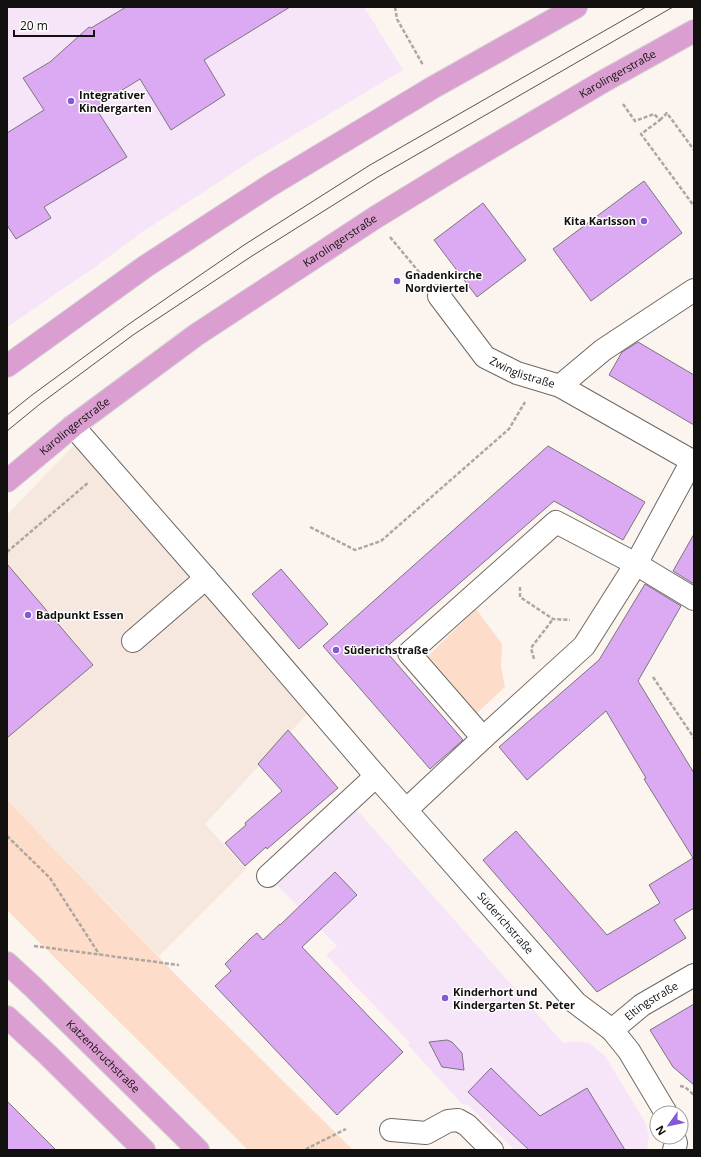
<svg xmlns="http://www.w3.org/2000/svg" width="701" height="1157" font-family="'Open Sans',sans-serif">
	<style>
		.built { fill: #f6e8de }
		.education { fill: #f6e5f8 }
		.green { fill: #fdddc9 }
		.building { fill: #dcaaf2; stroke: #7a767c }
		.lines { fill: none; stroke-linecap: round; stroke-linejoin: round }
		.minor-casing { stroke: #6f6864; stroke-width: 24 }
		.major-casing { stroke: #d5d4d4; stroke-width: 24 }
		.path { stroke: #ada7a3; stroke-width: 2.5; stroke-dasharray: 4 2; stroke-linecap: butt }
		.minor { stroke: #fff; stroke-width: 22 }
		.major { stroke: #da9ed1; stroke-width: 22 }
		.tram { stroke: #575350; stroke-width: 1 }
		.poi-dot { fill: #815ad4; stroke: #fff; stroke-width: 1.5 }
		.labels { text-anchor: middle; stroke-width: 3; stroke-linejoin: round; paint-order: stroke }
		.street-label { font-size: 11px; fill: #13110f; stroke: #fff }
		.poi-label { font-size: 11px; font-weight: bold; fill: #13110f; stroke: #fff; text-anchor: start }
	</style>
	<rect width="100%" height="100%" fill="#fbf4ef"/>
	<path class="built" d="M76,443L310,711L205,824L246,869L159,956L7,800V515Z"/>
	<path class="education" d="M7,7H364L403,70L252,160L141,233L95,267L7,327Z
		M356,809L563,1043L576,1041L589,1043L605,1056L645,1122L649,1135L647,1150H515L468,1105L462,1104L408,1045L410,1043L326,955L337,946L276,884Z"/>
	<path class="green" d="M476,609L502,644L501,666L505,687L477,713L428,656Z
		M7,800L180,979L353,1150H248L7,910Z"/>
	<path class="building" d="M126,7H290L204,60L225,95L171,130L140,79L95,107L127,157L44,207L51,218L16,239L7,225V133L44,110L23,78L50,62L89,27L91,28Z
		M644,181L682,233L591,301L553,249Z
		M483,203L526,260L477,297L434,240Z
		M638,342L694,375V425L609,375L622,352Z
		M548,446L645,502L623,540L554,501L384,649L463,740L430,769L323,646Z
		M694,534V584L673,571Z
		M7,564L93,665L7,738Z
		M281,569L328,624L299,649L252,594Z
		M645,584L681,606L638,681L694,773V908L674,920L686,938L597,992L483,860L516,831L607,935L660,903L649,885L693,858L644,779L646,778L606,711L527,780L499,747L599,660Z
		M288,730L338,788L267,849L266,847L245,866L225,843L246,825L245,823L282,791L258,764Z
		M335,872L357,895L302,947L403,1052L337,1115L215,986L231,971L225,964L251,938L257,933L263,940L280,924V925Z
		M694,1004V1085L673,1067L650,1030Z
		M447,1040L452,1042L462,1053L464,1070L442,1067L429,1042Z
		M491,1068L540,1116L587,1088L625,1150H529L468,1092Z
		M7,1101L56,1150H7Z"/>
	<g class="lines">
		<g class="minor-casing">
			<g id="minor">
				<path id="s1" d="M439,296L485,357L517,373L560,386L694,462"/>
				<path d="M560,386L603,350L694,290"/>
				<path id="s2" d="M73,426L225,600L376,776L576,1003L612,1030L629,1051L666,1113"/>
				<path d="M133,641L206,578"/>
				<path d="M483,738L409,653L556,522L636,564L694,599"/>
				<path d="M406,810L483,738L584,646L636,564L692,461"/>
				<path d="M268,876L376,776"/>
				<path id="s3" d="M612,1030L642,1005L694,975"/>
				<path d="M391,1130L426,1133L448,1121L458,1120L467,1125L492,1150"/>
				<path d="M674,1150L676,1143L674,1137"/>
			</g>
		</g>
		<g class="major-casing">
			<g id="major">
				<path d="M7,366L146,266L269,186L432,88L576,7"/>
				<path id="s4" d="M7,481L73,426L196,335L376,217L456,168L604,81L694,31"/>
				<path id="s5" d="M7,963L33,987L198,1150"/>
				<path d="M7,1017L48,1055L144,1150"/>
			</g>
		</g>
		<path class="path" d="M123,7L124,8
			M395,7L397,19L423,65
			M623,104L635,121L654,114L660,120L641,134L694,206
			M660,120L667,113L694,150
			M390,237L424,278
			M310,527L355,550L381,541L509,429L525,402
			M7,552L89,482
			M520,587V597L553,619L570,620
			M534,659L531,648L553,619
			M653,677L694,738
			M7,836L50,878L99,954
			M34,946L179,965
			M680,1086L685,1087L694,1095
			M306,1150L308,1148L346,1129"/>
		<use href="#minor" class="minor"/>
		<use href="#major" class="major"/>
		<path class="tram" d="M7,415L32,395L129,324L244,245L370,165L646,7
			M7,431L40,404L133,335L252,256L378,177L673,7"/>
	</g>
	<g class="poi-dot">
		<circle cx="71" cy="101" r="4"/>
		<circle cx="644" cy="221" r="4"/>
		<circle cx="397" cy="281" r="4"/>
		<circle cx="28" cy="615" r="4"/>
		<circle cx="336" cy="650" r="4"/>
		<circle cx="445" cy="998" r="4"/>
	</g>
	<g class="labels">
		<g class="street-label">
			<text dy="4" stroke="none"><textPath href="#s4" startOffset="735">Karolingerstraße</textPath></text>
			<text dy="4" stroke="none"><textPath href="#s4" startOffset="411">Karolingerstraße</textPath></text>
			<text dy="4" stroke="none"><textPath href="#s1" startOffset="117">Zwinglistraße</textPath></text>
			<text dy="4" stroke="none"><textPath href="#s4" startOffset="87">Karolingerstraße</textPath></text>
			<text dy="4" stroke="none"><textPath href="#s2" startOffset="659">Süderichstraße</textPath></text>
			<text dy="4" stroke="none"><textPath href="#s3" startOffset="49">Eltingstraße</textPath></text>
			<text dy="4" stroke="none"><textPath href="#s5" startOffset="134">Katzenbruchstraße</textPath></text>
		</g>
		<g class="poi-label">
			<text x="79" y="99">Integrativer<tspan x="79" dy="13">Kindergarten</tspan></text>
			<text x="636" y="225" text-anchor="end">Kita Karlsson</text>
			<text x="405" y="279">Gnadenkirche<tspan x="405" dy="13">Nordviertel</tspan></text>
			<text x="36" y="619">Badpunkt Essen</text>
			<text x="344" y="654">Süderichstraße</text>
			<text x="453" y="996">Kinderhort und<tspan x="453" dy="13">Kindergarten St. Peter</tspan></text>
		</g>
	</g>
	<rect width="701" height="1157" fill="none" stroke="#13110f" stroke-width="16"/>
	<g transform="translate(669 1125) rotate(237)"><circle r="19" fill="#ffffff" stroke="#a1a09f"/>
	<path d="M0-3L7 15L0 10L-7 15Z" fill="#815ad4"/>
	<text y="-6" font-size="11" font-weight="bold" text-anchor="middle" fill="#13110f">N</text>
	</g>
	<path d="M14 30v6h80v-6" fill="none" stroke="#13110f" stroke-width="2"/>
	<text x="20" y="30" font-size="12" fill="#13110f" stroke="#ffffff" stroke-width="3" paint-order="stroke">20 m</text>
</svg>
